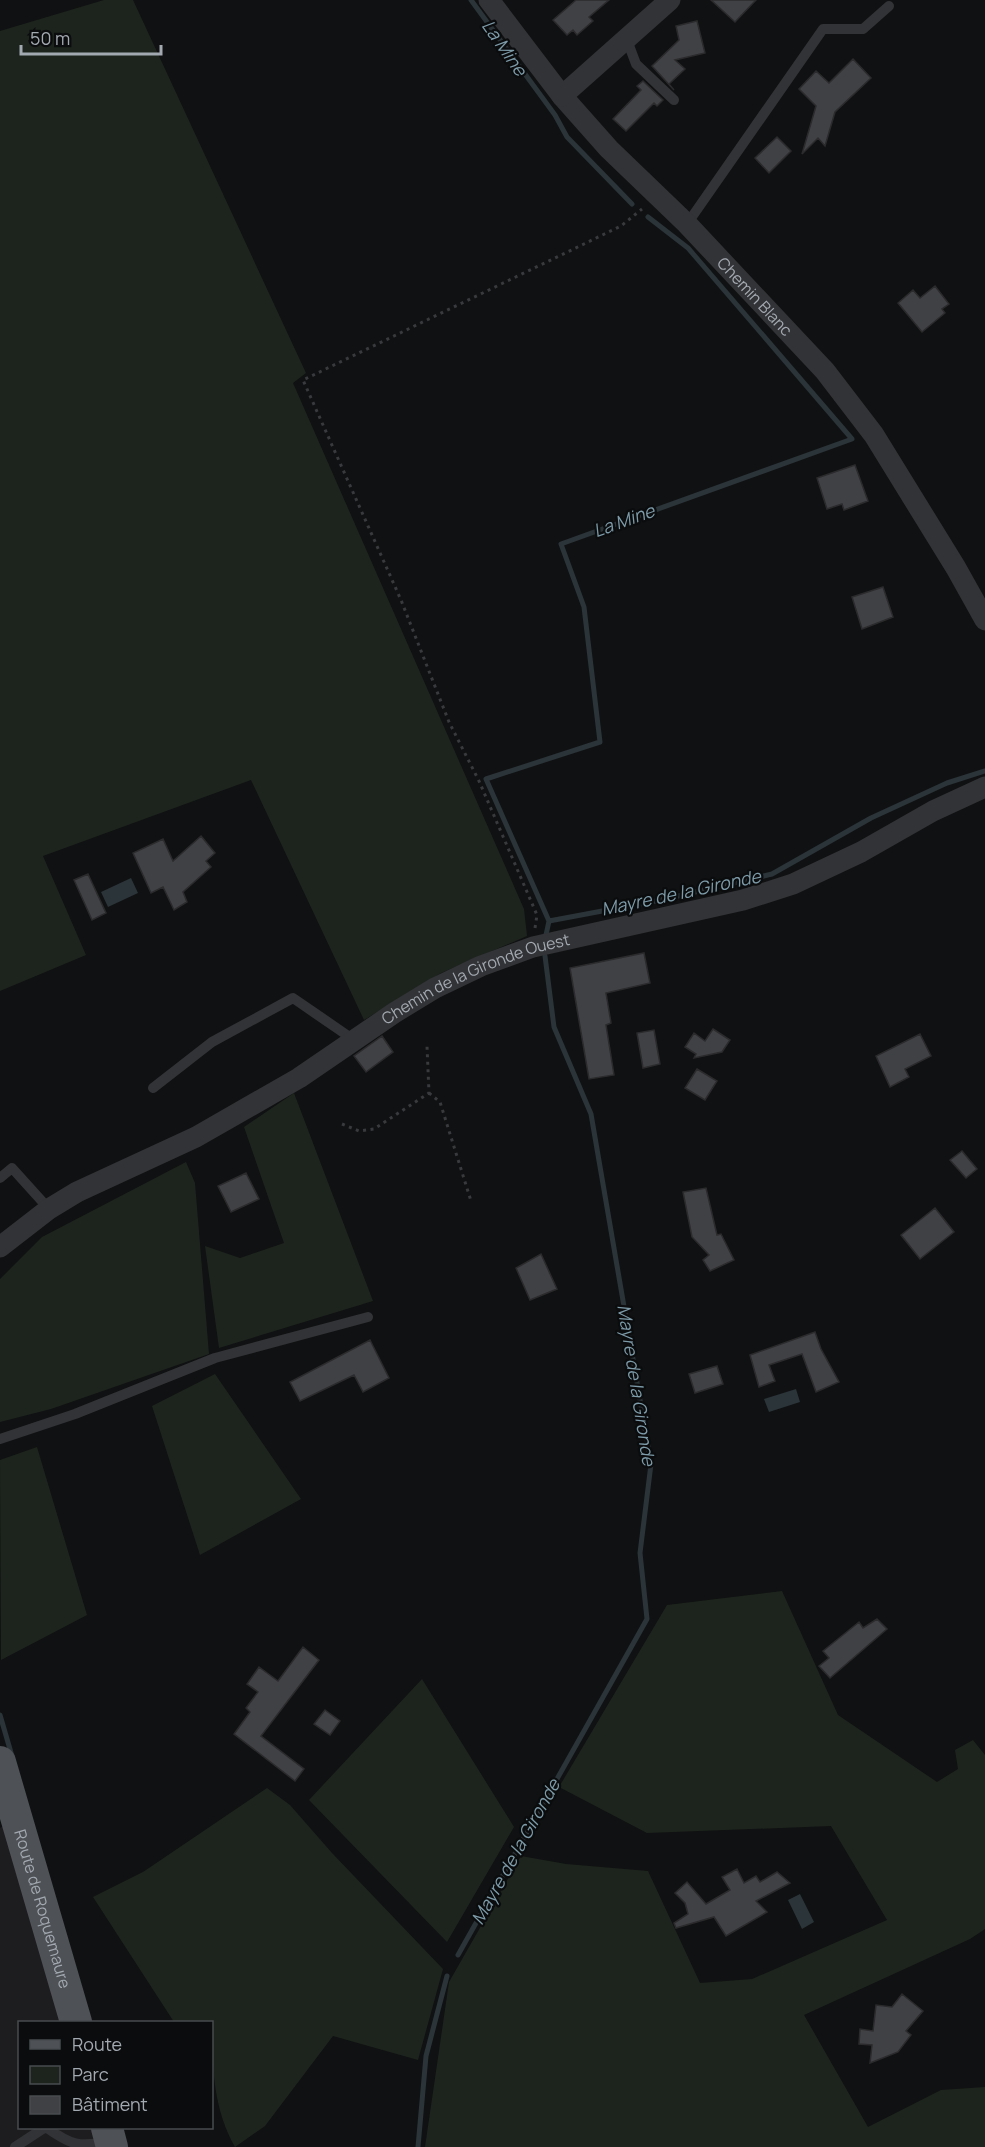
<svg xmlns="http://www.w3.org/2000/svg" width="985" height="2147" font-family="Manrope,sans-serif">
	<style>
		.built { fill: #1d1d1f }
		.green { fill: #1d241d }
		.water { fill: #2b3439 }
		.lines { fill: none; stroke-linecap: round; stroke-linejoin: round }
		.stream { stroke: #2b3439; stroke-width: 5 }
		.building { fill: #404145; stroke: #2b2b2d; stroke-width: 1.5 }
		.path { stroke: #383a3d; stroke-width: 3; stroke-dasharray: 3 4.5; stroke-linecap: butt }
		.lane { stroke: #323336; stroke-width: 10 }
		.street { stroke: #323336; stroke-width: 21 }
		.primary { stroke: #4e5155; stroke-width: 32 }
		.labels { text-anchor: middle; stroke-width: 4.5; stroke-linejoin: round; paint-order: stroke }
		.street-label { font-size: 16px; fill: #a3a9b1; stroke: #0b0c0d }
		.water-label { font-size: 18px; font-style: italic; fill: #7d9ba9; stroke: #0b0c0d }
	</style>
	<rect width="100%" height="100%" fill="#101112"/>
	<path class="built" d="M7,1824L62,2022H20V2128H91L97,2147H0V1828Z"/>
	<path class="green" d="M104,0H133L306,373L293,383L524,909L527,936L441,973L364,1020L251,780L43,856L86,955L0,991V31Z
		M294,1093L373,1301L219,1348L205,1246L240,1258L284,1243L244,1127Z
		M186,1162L195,1183L209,1354L51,1409L0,1422V1279L42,1237Z
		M215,1374L301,1499L200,1555L152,1406Z
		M37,1447L87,1615L1,1660L0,1460Z
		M782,1591L838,1715L937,1782L958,1769L955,1750L973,1740L985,1755V1929L970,1939L804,2015L868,2127L941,2090L985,2087V2147H425L449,1982L521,1856L566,1864L648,1871L700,1983L752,1979L887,1920L831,1826L647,1833L559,1787L667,1605Z
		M422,1679L514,1827L447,1942L309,1800Z
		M267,1788L290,1805L332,1853L443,1969L418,2060L333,2036L265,2126L235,2147C213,2108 212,2066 212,2022H174L93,1897L143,1872Z"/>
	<path class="water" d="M131,878L138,893L108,907L101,892Z
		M796,1389L800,1402L769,1412L764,1399Z
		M800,1894L814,1922L802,1929L788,1900Z"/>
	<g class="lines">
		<path class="stream" d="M471,0L555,115L567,137L632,204
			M549,921L486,779L600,742L584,607L561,544L852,439L688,248L648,217
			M549,921L661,900L772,874L871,818L947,783L985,771
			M546,935L549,921
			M0,1715L12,1756
			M458,1955L647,1619L640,1553L651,1464L591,1114L554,1027L545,956
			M418,2147L426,2056L447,1976"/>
	</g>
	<path class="building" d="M576,0H609L589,17L593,21L577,35L573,30L567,35L553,20Z
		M711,0H756L735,22Z
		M697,21L705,53L675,60L685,69L669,84L674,90L652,66L679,40L676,26Z
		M853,59L871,78L835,112L825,146L818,138L802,154L816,106L799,89L816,71L829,83Z
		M643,81L663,100L657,106L654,103L626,131L613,119L641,90L637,86Z
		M777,137L791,151L769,173L755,158Z
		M935,286L949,304L942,309L945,313L922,332L898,303L913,290L920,298Z
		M855,465L868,501L844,510L842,504L827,509L817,478Z
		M883,587L893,617L862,629L852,597Z
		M201,836L215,853L206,861L211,867L183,892L187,902L174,910L163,887L151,893L133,853L163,839L173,861Z
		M88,874L106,913L92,920L74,880Z
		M644,953L650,983L606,993L611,1023L606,1025L614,1075L589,1079L570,968Z
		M713,1029L730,1040L722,1052L694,1058L696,1054L685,1047L694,1033L705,1041Z
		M654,1030L660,1064L643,1068L637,1033Z
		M920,1034L931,1056L905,1069L909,1077L890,1087L876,1056Z
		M382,1036L393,1052L366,1072L354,1056Z
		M697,1069L717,1081L705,1100L685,1088Z
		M962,1151L977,1169L966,1178L950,1160Z
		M246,1173L259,1199L231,1212L218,1186Z
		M706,1188L717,1235L721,1234L734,1260L710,1271L703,1260L709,1255L692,1237L683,1192Z
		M935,1208L954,1232L920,1259L901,1235Z
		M541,1254L557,1289L530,1300L516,1268Z
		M815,1332L821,1349L839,1382L816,1392L802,1354L769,1365L775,1381L759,1387L750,1355Z
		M370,1340L389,1378L363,1392L354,1375L300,1401L290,1382Z
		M717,1366L723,1384L695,1393L689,1374Z
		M877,1619L887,1629L830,1678L819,1666L829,1658L823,1651L859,1622L863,1628Z
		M303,1647L319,1660L261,1736L304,1769L295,1781L234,1734L250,1712L246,1708L258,1692L247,1684L259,1667L278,1681Z
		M325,1710L340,1721L330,1735L314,1724Z
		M737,1869L744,1883L756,1876L760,1882L777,1872L790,1883L756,1901L767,1912L726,1936L714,1917L676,1928L674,1923L688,1914L685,1903L675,1893L687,1882L706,1904L730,1890L722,1877Z
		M902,1994L923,2011L906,2031L911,2035L898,2052L870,2063L872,2045L859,2044L860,2029L873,2031L876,2005L892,2007Z"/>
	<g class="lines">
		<path class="path" d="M535,928L537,915L479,781L449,722L401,600L303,380L621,226L642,209
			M429,1093L440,1102L471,1201
			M342,1124L359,1131L374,1129L429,1093L427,1046"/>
		<path class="lane" d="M627,40L636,64L674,100
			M687,224L823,29H863L889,6
			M153,1088L212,1042L293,998L354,1040
			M0,1178L12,1168L49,1209
			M0,1439L75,1414L215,1358L368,1317
			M47,2128C71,2145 79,2147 107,2142
			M15,2147L44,2128"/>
		<g class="street">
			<path id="s1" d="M489,0L562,96L609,149L687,224L825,371L874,435L956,568L985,620"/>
			<path d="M562,96L670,0"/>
			<path id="s2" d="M0,1247L49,1209L77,1192L196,1137L299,1078L394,1013L435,988L481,966L533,947L743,900L793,884L861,852L933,811L985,787"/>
		</g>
		<g class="primary">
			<path id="s3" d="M0,1762L76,2022"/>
			<path d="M107,2128L112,2147"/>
		</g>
	</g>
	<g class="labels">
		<g class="street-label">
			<text dy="6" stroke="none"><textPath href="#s1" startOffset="399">Chemin Blanc</textPath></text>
			<text dy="6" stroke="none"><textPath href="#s2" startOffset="549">Chemin de la Gironde Ouest</textPath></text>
			<text dy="6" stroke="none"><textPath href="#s3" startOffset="153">Route de Roquemaure</textPath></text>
		</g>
		<g class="water-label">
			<text transform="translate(504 48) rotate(55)" y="6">La Mine</text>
			<text transform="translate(624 521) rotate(-20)" y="6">La Mine</text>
			<text transform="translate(681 893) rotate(-12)" y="6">Mayre de la Gironde</text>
			<text transform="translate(636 1385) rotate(81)" y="6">Mayre de la Gironde</text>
			<text transform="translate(516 1852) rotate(-61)" y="6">Mayre de la Gironde</text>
		</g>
	</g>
	<rect x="18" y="2021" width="195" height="108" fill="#0b0c0d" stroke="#484b4f" stroke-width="1.5"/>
	<rect x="30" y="2040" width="30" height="9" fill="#4e5155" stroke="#484b4f" stroke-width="1.5"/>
	<text x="72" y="2051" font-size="18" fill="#a3a9b1">Route</text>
	<rect x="30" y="2066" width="30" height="18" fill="#1d241d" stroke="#484b4f" stroke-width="1.5"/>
	<text x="72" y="2081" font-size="18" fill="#a3a9b1">Parc</text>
	<rect x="30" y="2096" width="30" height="18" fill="#404145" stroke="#484b4f" stroke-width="1.5"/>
	<text x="72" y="2111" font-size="18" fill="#a3a9b1">Bâtiment</text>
	<path d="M21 45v9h140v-9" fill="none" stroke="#a3a9b1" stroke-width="3"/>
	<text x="30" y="45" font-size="18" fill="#a3a9b1" stroke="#0b0c0d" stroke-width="4.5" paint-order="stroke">50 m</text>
</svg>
